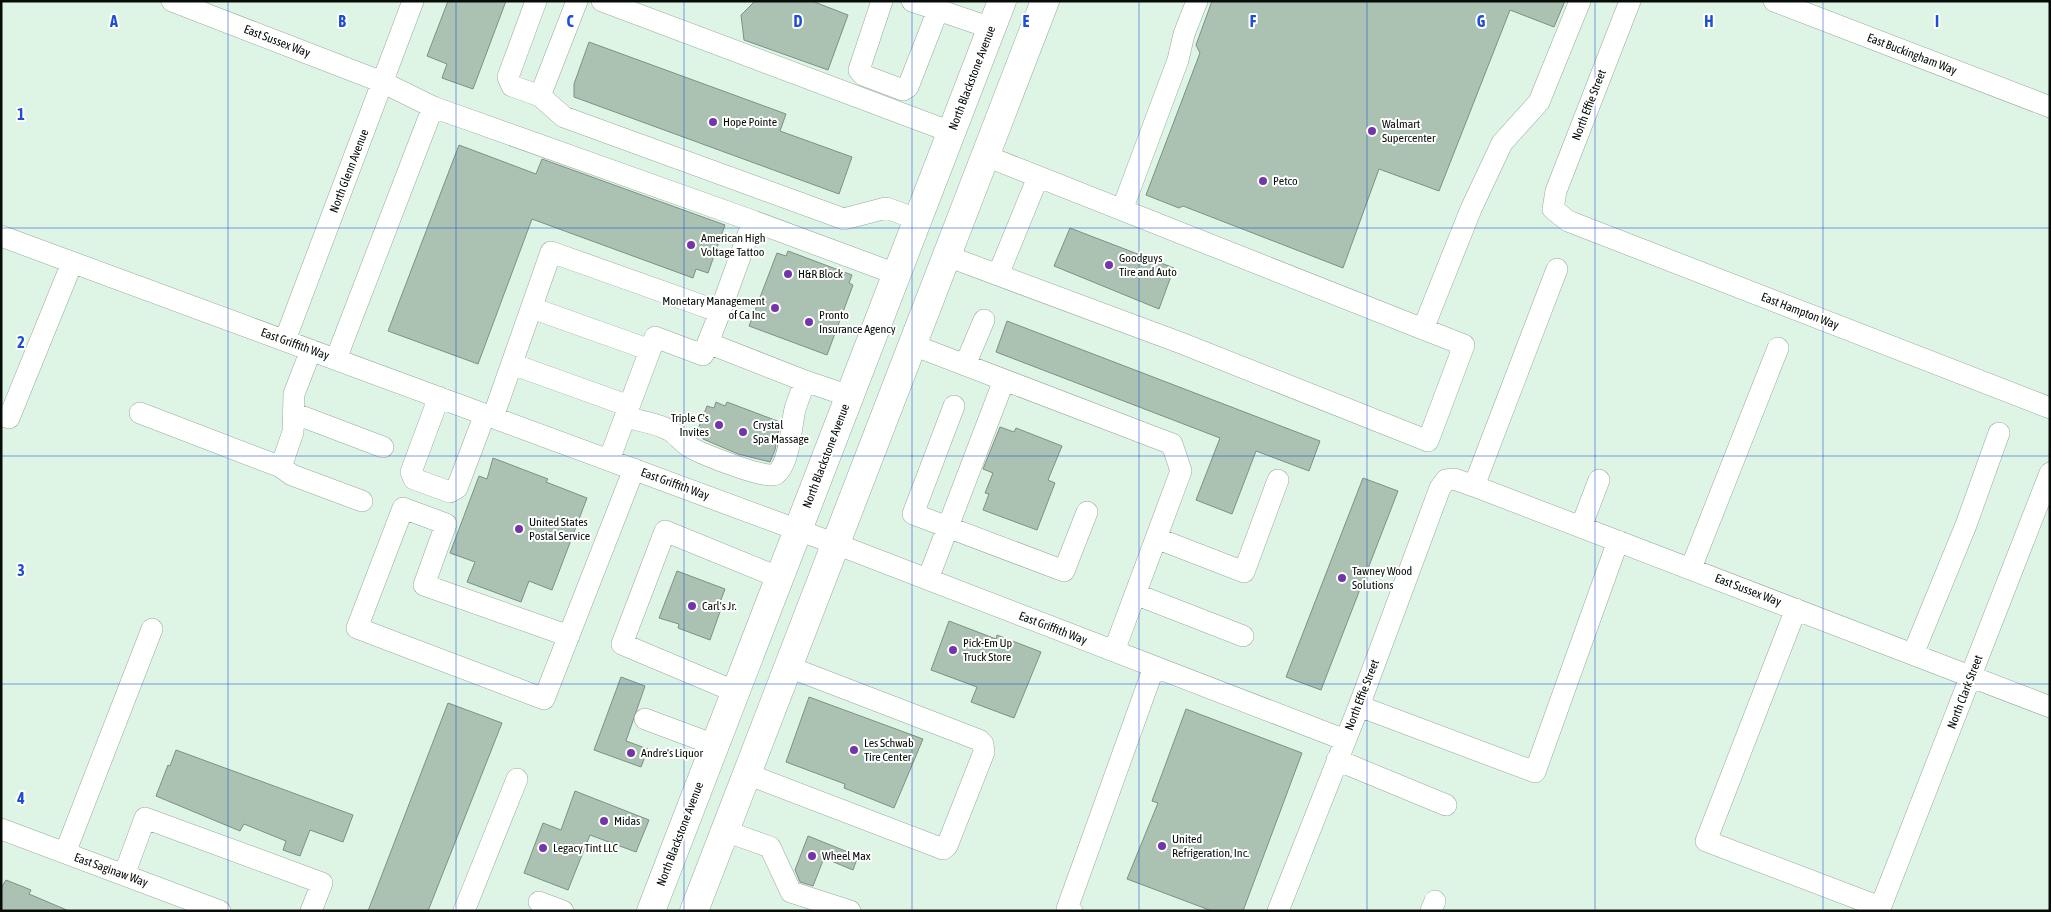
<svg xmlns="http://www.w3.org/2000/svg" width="2051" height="912" font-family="'Asap Condensed',sans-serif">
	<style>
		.building { fill: #abc1b2; stroke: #7d9183 }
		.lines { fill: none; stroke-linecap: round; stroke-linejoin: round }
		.minor-casing { stroke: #95aa9c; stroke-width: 22 }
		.major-casing { stroke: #95aa9c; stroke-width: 29 }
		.minor { stroke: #fff; stroke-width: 21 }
		.major { stroke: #fff; stroke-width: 28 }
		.grid { fill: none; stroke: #1d4ed8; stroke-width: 1; stroke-opacity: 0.55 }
		.poi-dot { fill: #7435aa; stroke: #fff; stroke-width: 2 }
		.labels { text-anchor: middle; stroke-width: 4; stroke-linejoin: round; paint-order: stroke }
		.street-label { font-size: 12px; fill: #060d08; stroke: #fff }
		.poi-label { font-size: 12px; fill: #060d08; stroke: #fff; text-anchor: start }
		.grid-label { font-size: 16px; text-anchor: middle; font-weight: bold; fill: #1d4ed8; stroke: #fff; stroke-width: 4; stroke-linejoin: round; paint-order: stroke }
	</style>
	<rect width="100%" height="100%" fill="#def4e4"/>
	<path class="building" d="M448,1H506L473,89L442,78L447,64L427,56Z
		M755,1H812L848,15L828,70L744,40L741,15Z
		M1212,1H1565L1554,27L1510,10L1439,191L1379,169L1343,268L1183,206L1179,208L1146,195L1200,53L1196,45Z
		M589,42L786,114L780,131L852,157L839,194L574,97V84Z
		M459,145L536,174L542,159L725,225L708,273L696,269L693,278L532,219L478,364L388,331Z
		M1070,228L1174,268L1159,309L1054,266Z
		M788,251L852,275L849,283L853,285L827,355L749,326L777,253L786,256Z
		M1007,321L1320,441L1309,471L1256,451L1232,514L1196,500L1220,438L996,352Z
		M716,402L725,406L727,402L780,422L775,450L770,462L738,454L703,439L706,431L698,429L707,406L714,408Z
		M1000,427L1014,432L1016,428L1062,446L1048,480L1055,483L1037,530L983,510L989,494L985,493L993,473L983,469Z
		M493,458L548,479L546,482L587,498L552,590L529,581L521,602L467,582L475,562L450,553L479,476L487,479Z
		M1363,478L1398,491L1321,690L1286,677Z
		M677,571L725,589L719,605L722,606L710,640L678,628L679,624L659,618Z
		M949,621L996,639L997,635L1041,652L1014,718L971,702L977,687L931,670Z
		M621,677L645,686L626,741L648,749L641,767L594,750Z
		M809,697L923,739L894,808L844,788L845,784L786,762Z
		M448,703L502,723L428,911H368Z
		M1186,709L1302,753L1243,911H1212L1127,879L1158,803L1152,801Z
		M176,750L353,815L343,842L310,830L300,856L283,850L286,841L244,824L240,831L156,796L168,765L170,766Z
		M575,791L649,820L636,852L590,835L568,890L524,873L543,823L561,830Z
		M808,836L858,856L853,870L824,858L813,886L800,882L795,870Z
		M6,880L31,890L29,894L69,911H1V888Z"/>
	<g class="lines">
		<g class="minor-casing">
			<path id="minor" d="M172,1L382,82L433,107
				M536,1L508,77L512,86L540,96L564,117L844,219L886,208L917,219
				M602,1L951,132
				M882,1L859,70L863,75L903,90L908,87L938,10
				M912,1L991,28
				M1630,1L1556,191L1553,209L1568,221L2050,408
				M1774,1L2050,107
				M540,96L577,1
				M986,156L1423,329L1471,209L1502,143L1539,102L1580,1
				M1122,210L1178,60L1184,34L1197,1
				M753,221L896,274
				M1,236L836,544L1345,740
				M947,256L1181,343L1428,441L1464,345L1423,329
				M998,275L1038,177
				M532,308L650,350
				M285,340L413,1
				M708,343L805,381
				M913,345L1172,444L1181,471L1114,651
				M311,350L294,394L293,432L281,467L292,475L362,501
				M336,359L433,107L753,221L720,312L551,252L493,417
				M512,364L629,406
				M965,365L984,320
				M439,397L411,472L414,479L450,492L457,488L485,414
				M954,406L913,514L1064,571L1087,512
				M140,413L281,467
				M293,413L383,447
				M1,415L9,418L72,263
				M625,417C639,421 657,423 669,430C677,434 682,443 690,447C700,453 768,481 776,474C790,463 791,426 795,409C798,400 802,390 805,381L849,396
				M609,460L655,337L703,355L720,312
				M1474,486L1557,269
				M1581,527L1599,480
				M1156,538L1244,572L1278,480
				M1691,568L1778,348
				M928,579L1004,380
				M1135,594L1243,636
				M1796,609L1706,841L1880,907
				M569,636L424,585L446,524L403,508L357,628L544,699L634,469
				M1913,654L1966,525L1999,433
				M736,692L622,644L665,531L780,578
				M1359,706L1535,772L1618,541
				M645,719L715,745
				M1337,760L1446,805
				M747,774L943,849L947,846L984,752L983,744L979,740L789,667
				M1,829L220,911
				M725,831L770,847L791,892L850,911
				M65,853L152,629
				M124,875L145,818L322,883L311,911
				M539,902L563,911
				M464,911L517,779
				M1072,911L1067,909L1154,667
				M1278,911L1359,706L1440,488L1446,480L1454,479L1474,486L2050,707
				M1431,911L1435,901
				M1879,911L2050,473"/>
		</g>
		<g class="major-casing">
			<path id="major" d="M651,911L1002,1
				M694,911L1045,1"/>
		</g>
		<use href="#minor" class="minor"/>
		<use href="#major" class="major"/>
	</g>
	<path class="grid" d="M228,1V911M456,1V911M684,1V911M912,1V911M1139,1V911M1367,1V911M1595,1V911M1823,1V911M1,228H2050M1,456H2050M1,684H2050"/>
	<g class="poi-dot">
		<circle cx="713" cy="122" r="5"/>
		<circle cx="1372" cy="131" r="5"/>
		<circle cx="1263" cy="181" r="5"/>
		<circle cx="691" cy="245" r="5"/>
		<circle cx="1109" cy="265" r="5"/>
		<circle cx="788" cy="274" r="5"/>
		<circle cx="775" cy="308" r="5"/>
		<circle cx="809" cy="322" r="5"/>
		<circle cx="719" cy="425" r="5"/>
		<circle cx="743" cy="432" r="5"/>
		<circle cx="519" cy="529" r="5"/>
		<circle cx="1342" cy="578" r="5"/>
		<circle cx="692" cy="606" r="5"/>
		<circle cx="953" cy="650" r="5"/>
		<circle cx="854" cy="750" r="5"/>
		<circle cx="631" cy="753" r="5"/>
		<circle cx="604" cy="821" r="5"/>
		<circle cx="1162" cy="846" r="5"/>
		<circle cx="543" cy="848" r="5"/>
		<circle cx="812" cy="856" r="5"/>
	</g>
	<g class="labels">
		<g class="street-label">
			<text transform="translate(277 41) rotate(21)" y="4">East Sussex Way</text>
			<text transform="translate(1912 54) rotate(21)" y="4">East Buckingham Way</text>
			<text transform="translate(972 78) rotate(-69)" y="4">North Blackstone Avenue</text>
			<text transform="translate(1589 105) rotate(-69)" y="4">North Effie Street</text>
			<text transform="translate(349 171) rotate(-69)" y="4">North Glenn Avenue</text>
			<text transform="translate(1800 311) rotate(21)" y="4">East Hampton Way</text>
			<text transform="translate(295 344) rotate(20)" y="4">East Griffith Way</text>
			<text transform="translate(826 456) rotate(-69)" y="4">North Blackstone Avenue</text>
			<text transform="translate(675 484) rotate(20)" y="4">East Griffith Way</text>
			<text transform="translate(1748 590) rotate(21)" y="4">East Sussex Way</text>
			<text transform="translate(1053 628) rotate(21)" y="4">East Griffith Way</text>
			<text transform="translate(1965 692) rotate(-69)" y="4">North Clark Street</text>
			<text transform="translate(1362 695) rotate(-69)" y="4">North Effie Street</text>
			<text transform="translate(680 834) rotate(-69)" y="4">North Blackstone Avenue</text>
			<text transform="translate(111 870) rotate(20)" y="4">East Saginaw Way</text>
		</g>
		<g class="poi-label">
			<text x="723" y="126">Hope Pointe</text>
			<text x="1382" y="128">Walmart<tspan x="1382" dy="14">Supercenter</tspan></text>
			<text x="1273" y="185">Petco</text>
			<text x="701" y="242">American High<tspan x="701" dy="14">Voltage Tattoo</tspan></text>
			<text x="1119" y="262">Goodguys<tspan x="1119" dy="14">Tire and Auto</tspan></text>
			<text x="798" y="278">H&amp;R Block</text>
			<text x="765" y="305" text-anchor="end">Monetary Management<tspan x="765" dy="14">of Ca Inc</tspan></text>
			<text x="819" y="319">Pronto<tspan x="819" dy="14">Insurance Agency</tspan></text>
			<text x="709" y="422" text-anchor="end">Triple C's<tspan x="709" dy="14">Invites</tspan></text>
			<text x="753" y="429">Crystal<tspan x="753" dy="14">Spa Massage</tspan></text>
			<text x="529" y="526">United States<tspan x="529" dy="14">Postal Service</tspan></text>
			<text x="1352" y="575">Tawney Wood<tspan x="1352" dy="14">Solutions</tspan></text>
			<text x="702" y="610">Carl's Jr.</text>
			<text x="963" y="647">Pick-Em Up<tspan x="963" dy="14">Truck Store</tspan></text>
			<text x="864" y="747">Les Schwab<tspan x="864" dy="14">Tire Center</tspan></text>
			<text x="641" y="757">Andre's Liquor</text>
			<text x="614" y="825">Midas</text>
			<text x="1172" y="843">United<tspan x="1172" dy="14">Refrigeration, Inc.</tspan></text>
			<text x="553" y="852">Legacy Tint LLC</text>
			<text x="822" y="860">Wheel Max</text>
		</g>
	</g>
	<g class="grid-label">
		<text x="114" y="27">A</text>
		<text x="342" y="27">B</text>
		<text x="570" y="27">C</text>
		<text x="798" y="27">D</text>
		<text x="1026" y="27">E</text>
		<text x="1253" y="27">F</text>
		<text x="1481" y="27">G</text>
		<text x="1709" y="27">H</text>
		<text x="1937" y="27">I</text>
		<text x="21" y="120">1</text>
		<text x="21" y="348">2</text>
		<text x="21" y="576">3</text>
		<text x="21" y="804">4</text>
	</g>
	<rect width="2051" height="912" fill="none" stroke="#060d08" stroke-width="5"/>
</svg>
